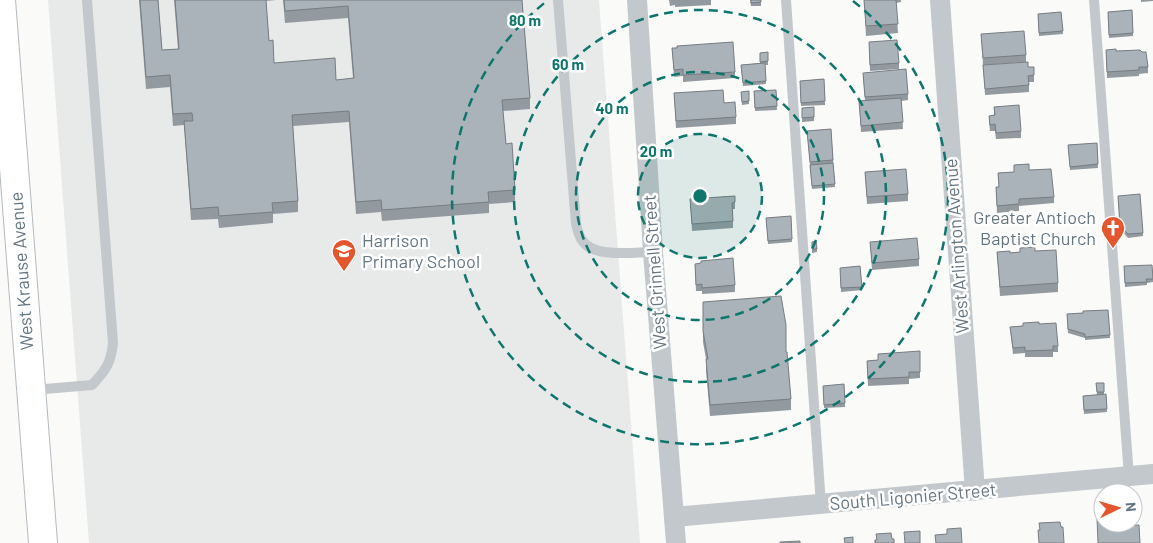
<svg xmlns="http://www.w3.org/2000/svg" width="1153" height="543" font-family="Barlow,sans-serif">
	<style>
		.built { fill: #e8e9e9 }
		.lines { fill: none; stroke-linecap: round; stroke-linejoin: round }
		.secondary-casing { stroke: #b3babf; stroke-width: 30 }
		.lane { stroke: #c3c8cc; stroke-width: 10 }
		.street { stroke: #c3c8cc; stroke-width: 20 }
		.secondary { stroke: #fff; stroke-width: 28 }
		.wall { fill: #929a9f }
		.building { fill: #aab3b9; stroke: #777d82 }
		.ring { fill: none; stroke: #0f766e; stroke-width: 2.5; stroke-dasharray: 9 6 }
		.labels { text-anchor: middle; stroke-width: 5; stroke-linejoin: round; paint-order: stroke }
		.poi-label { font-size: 18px; fill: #657683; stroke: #fff; text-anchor: end }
		.street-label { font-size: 18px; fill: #657683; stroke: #fff }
		.centre { fill: #0f766e; stroke: #fff; stroke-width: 2.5 }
		.ring-label { font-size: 15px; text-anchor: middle; font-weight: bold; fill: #0f766e; stroke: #fff; stroke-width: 5; stroke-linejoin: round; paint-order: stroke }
	</style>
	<rect width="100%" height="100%" fill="#fafaf8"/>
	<path class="built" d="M48,0H599L640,543H89Z"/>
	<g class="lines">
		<g class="secondary-casing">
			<path id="secondary" d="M1,0L43,543"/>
		</g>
		<path class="lane" d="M558,0L576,224C577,229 579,235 581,239C592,259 634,252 653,252
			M786,0L821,505
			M1094,0L1129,477
			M33,390L92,385C106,370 111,363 113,343L87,0"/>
		<path class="street" d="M637,0L653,252L676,543
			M940,0L975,491
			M674,517L1153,474"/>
		<use href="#secondary" class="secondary"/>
	</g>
	<path class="wall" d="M139,0H158L162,50L178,49L174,0H276L266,1L269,41L274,63L336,80L353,78L348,18L285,23L283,0H522L530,98V109L503,111L506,144L515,190V202L489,204V213L382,221L381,212L356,214L349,122L293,126L298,201V212L273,214V223L219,228L218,219L191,220L184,125L173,126L170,87L146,89Z
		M669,0H711V5L675,7V5L670,6Z
		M750,0H761V6H751Z
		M864,0H901V2L896,3L898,33L866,36Z
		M1141,0H1153V1L1141,2Z
		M1132,10L1133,36L1109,38L1108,12Z
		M1061,12L1063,34L1039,36L1038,14Z
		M981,34L1026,55V62L983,65Z
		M869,42L899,63V69L870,71Z
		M672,48L735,72V78L683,82V76L674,77Z
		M1106,50L1116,51L1148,67V73L1139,74V76L1107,78Z
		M768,52V65H765L766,84L743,86L741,65L760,63V53Z
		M983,65L1028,67L1034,75V82H1029V92L985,95Z
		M863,73L908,94V100L901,101L903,129L861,132L859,101H865Z
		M824,79L825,105L801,106L800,81Z
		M776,90L777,110L755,111L754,91Z
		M749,91V104L742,105L741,92Z
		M674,93L724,103L736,117V124L676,128Z
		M814,107V121L802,122V108Z
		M994,107L1021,131V138L996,139L995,131H990L989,122V116L994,115Z
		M831,129L835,187L812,189L807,131Z
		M1097,143L1098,168L1070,170L1068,145Z
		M1014,165L1029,170L1054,197V203L1019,206V211L997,213L996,187H999L998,173L1014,172Z
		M865,172L908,194V201L867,204Z
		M735,196V209H733V228L692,231L690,199Z
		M1118,196L1143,233V236L1128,238L1120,229Z
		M791,216L792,242L768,244L766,218Z
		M812,242L817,249V252L812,253Z
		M870,242L919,259V266L872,270Z
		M1035,251L1058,283V292L1000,296L997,252L1010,253Z
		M695,264L735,285V292L702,294V291H696Z
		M860,266L862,290L841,292L840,268Z
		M1124,266L1153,275V282L1147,283V285L1125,287Z
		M703,302L786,352L791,399V410L710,416L706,371V359L703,342Z
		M1108,310L1110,338L1085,340V338L1068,333L1067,314L1083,313Z
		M1039,324L1058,346V352H1053V357H1025V353L1013,354L1010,327Z
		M920,351V378L909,379V384L868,386L867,361L878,360Z
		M1096,383H1104V395L1106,394L1107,412L1084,414L1083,396L1097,395Z
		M844,384L845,407L824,408L823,386Z"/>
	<path class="building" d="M140,0H158L162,50L179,49L175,0H266L269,41L273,40L274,63L335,58L336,80L354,78L348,6L285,11L284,0H522L530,98L502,100L506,144L512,143L515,190L488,192L489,202L382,210L381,200L356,202L349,111L292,115L298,201L272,203L273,212L219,216L218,207L191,209L184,121H193L192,113L173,114L170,75L146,77Z
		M751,0H761V2L751,3Z
		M864,0H896L898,24L866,26Z
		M1132,10L1133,33L1109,35L1108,12Z
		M1061,12L1063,31L1039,33L1038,14Z
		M1024,31L1026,55L983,58L981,34Z
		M897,40L899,63L870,65L869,42Z
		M733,42L735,72L683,75V69L674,70L672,48H677V46Z
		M1116,49V51L1140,50L1142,52H1146L1148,67H1139V70L1107,72L1106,50Z
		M768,52V61L760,62V53Z
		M1028,62V67H1034V75L1028,76L1029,85L985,89L983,65Z
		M765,63L766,81L743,83L741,65Z
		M906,69L908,94L865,97L863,73Z
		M824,79L825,101L801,103L800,81Z
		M723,90L724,103L735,102L736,117L676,121L674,93Z
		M776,90L777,106L755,108L754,91Z
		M749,91V101L742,102L741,92Z
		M901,98L903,122L861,126L859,101Z
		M1019,105L1021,131L996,133L995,124L990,125L989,116L995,115L994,107Z
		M814,107V117L802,118V108Z
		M831,129L833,160L810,162L807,131Z
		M1097,143L1098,164L1070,167L1068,145Z
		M833,163L835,184L812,186L810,165Z
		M1029,164V170L1051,169L1054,197L1019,199V204L997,206L996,187H999L998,173L1014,172V165Z
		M906,169L908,194L867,197L865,172Z
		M1140,194L1143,233L1128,234L1120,226L1118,196Z
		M735,196V202L732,203L733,221L692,224L690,199Z
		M791,216L792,239L768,241L766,218Z
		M917,238L919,259L872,263L870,242Z
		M816,241L817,249H812V242Z
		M1035,247V251L1056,250L1058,283L1000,287L997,252L1010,251V253L1020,252V248Z
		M733,258L735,285L702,288V284L696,285L695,264L701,263V261Z
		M1152,265L1153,279H1146L1147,282L1125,283L1124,266Z
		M860,266L862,287L841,288L840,268Z
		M781,296L786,325V352H787L791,399L710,405L706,359H708L703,331V302Z
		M1108,310L1110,335L1085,337V334L1068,329L1067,314L1083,313V311Z
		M1039,322V324L1056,323L1058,346H1053V350L1025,351V347L1013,348L1010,327L1023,326V323Z
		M920,351V372H909V377L868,379L867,361L878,360V354Z
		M1096,383H1104V392H1097Z
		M844,384L845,403L824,405L823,386Z
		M1106,394L1107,409L1084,410L1083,396Z
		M1097,518H1103V523H1119V526L1139,525L1140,543H1098Z
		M1060,522L1061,527H1063L1064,543H1039L1038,530H1040L1039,523Z
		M961,528L962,543H936L935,535L947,534V529Z
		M920,531V543H905L904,532Z
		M891,533L892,539H894V543H875V540H877L876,534Z
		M853,537V543H845L844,538Z
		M800,541V543H780V542Z"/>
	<circle cx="700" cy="196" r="62" fill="#0f766e" fill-opacity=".12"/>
	<g class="ring">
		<circle cx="700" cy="196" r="62"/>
		<circle cx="700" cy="196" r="124"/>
		<circle cx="700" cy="196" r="186"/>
		<path d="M853 1A248 248 0 1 1 547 1"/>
	</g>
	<defs>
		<g id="church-pin" transform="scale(1.25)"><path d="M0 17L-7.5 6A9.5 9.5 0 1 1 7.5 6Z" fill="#e4572e" stroke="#fff"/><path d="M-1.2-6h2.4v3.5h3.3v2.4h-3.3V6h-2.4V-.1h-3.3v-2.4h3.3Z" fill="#fff"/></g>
		<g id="school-pin" transform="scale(1.25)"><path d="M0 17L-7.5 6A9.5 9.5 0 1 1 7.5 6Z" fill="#e4572e" stroke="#fff"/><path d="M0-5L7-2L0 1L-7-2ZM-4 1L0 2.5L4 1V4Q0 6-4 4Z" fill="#fff"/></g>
	</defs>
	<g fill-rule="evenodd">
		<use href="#church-pin" x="1113" y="228"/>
		<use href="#school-pin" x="344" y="251"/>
	</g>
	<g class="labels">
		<g class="poi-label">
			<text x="1096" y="224">Greater Antioch<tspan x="1096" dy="21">Baptist Church</tspan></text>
			<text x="362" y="247" text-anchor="start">Harrison<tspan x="362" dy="21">Primary School</tspan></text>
		</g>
		<g class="street-label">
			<text transform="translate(957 246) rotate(-94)" y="6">West Arlington Avenue</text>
			<text transform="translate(22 271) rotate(-94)" y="6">West Krause Avenue</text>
			<text transform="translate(655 272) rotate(-94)" y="6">West Grinnell Street</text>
			<text transform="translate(913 497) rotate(-5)" y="6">South Ligonier Street</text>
		</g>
	</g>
	<circle cx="700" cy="196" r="8" class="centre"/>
	<g class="ring-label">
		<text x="525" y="26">80 m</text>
		<text x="568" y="70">60 m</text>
		<text x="612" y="114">40 m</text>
		<text x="656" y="157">20 m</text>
	</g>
	<g transform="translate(1118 508) rotate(85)"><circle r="24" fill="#ffffff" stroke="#c1c8cd"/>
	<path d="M0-4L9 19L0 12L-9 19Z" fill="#e4572e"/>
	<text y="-8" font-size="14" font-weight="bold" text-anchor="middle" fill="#657683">N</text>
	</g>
</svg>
